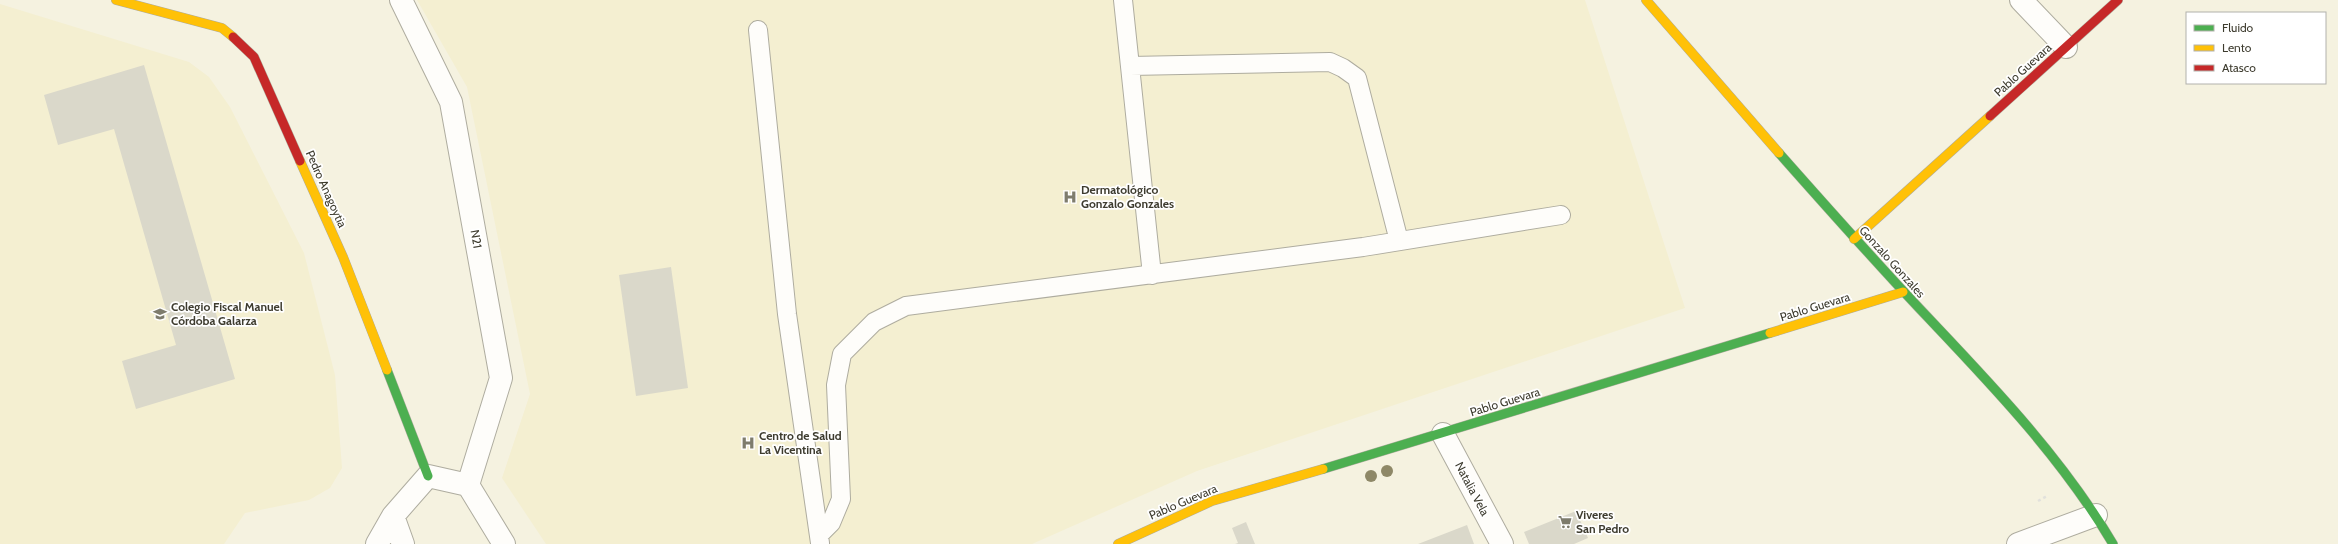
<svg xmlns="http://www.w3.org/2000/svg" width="2338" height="544" font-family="Cabin,sans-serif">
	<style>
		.built { fill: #f4efd1 }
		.building { fill: #dad8ca }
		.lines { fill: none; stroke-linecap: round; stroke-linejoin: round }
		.lane-casing { stroke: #aeac9f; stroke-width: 20 }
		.street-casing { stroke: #aeac9f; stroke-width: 24 }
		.fast-casing { stroke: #aeac9f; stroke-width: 10 }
		.slow-casing { stroke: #aeac9f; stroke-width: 10 }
		.jam-casing { stroke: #aeac9f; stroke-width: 10 }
		.path { stroke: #e1e1dc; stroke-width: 2.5; stroke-dasharray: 3 3; stroke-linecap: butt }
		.lane { stroke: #fefdfa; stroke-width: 18 }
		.street { stroke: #fefdfa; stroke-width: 22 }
		.fast { stroke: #4caf50; stroke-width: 9 }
		.slow { stroke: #ffc107; stroke-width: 9 }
		.jam { stroke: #c62828; stroke-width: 9 }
		.tree { fill: #8e8867 }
		.labels { text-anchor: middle; stroke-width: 3.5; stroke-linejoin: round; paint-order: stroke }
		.street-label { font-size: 12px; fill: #3e3c2f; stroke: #fff }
		.poi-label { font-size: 12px; font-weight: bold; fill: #3e3c2f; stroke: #fff; text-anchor: start }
	</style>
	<rect width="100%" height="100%" fill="#f5f2e0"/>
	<path class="built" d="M417,0H1585L1685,308L1197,471L1032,544H546L502,478L530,394L467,87Z
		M0,4L189,62L209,77L230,107L304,253L335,375L342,468L330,488L309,500L245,513L224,544H0Z"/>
	<path class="building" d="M144,65L235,379L136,409L122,361L176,345L114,129L58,145L44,95Z
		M671,267L688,388L636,396L619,275Z
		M1576,511L1588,538L1574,544H1529L1524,532Z
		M1246,522L1255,544H1235L1238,543L1232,528Z
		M1467,525L1474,544H1418Z"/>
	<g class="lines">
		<g class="lane-casing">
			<path id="lane" d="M1123,0L1152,275
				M758,30L787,314L820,543
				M1130,66L1330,62L1343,68L1357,78L1399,241
				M819,535L831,523L841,499L836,385L842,354L874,322L906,306L1363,247L1561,215"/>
		</g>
		<g class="street-casing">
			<path id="street" d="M401,0L451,102L501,378L468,485
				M2021,0L2066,47
				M1443,434L1502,544
				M393,516L403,544
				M377,544L393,516L428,476L468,485L504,544
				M2018,544L2096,515"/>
		</g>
		<g class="fast-casing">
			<path id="fast" d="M1779,153C1825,205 1871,257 1919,308C1989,382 2061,456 2113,544
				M387,370L428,476
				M1323,469L1770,333"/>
		</g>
		<g class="slow-casing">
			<path id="slow" d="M116,0L222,28L233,37
				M1646,0L1779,153
				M300,161L343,257L387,370
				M1854,239L1990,116
				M1770,333L1903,292
				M1118,544L1212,501L1323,469"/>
		</g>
		<g class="jam-casing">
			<path id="jam" d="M233,37L254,57L300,161
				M1990,116L2118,0"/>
		</g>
		<path class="path" d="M2038,501L2047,496"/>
		<use href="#lane" class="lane"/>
		<use href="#street" class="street"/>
		<use href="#fast" class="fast"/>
		<use href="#slow" class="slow"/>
		<use href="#jam" class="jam"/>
	</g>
	<g class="tree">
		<circle cx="1387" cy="471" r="6"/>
		<circle cx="1371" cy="476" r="6"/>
	</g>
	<defs>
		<g id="hospital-bare" transform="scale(1.08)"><path d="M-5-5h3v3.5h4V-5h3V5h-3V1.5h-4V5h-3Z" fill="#7e7c6d" stroke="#fff" stroke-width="2.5" paint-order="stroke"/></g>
		<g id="university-bare" transform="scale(1.08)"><path d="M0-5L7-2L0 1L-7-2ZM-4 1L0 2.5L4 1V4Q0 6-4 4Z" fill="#7e7c6d" stroke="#fff" stroke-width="2.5" paint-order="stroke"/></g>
		<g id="supermarket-bare" transform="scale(1.08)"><path d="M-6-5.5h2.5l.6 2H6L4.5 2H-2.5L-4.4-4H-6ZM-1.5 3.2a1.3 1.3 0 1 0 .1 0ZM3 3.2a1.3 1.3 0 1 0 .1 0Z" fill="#7e7c6d" stroke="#fff" stroke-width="2.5" paint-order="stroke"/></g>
	</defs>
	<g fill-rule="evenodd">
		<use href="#hospital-bare" x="1070" y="197"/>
		<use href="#university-bare" x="160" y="314"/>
		<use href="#hospital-bare" x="748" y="443"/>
		<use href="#supermarket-bare" x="1565" y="522"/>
	</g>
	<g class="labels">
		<g class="street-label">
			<text transform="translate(2023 70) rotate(-42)" y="4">Pablo Guevara</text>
			<text transform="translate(326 189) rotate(66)" y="4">Pedro Anagoytia</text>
			<text transform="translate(476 239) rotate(80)" y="4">N21</text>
			<text transform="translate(1892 262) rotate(48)" y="4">Gonzalo Gonzales</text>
			<text transform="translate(1815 307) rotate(-17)" y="4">Pablo Guevara</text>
			<text transform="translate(1505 402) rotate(-17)" y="4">Pablo Guevara</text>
			<text transform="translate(1472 489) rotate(62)" y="4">Natalia Vela</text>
			<text transform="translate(1183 502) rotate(-23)" y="4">Pablo Guevara</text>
		</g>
		<g class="poi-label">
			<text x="1081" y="194">Dermatológico<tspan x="1081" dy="14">Gonzalo Gonzales</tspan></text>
			<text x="171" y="311">Colegio Fiscal Manuel<tspan x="171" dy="14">Córdoba Galarza</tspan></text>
			<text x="759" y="440">Centro de Salud<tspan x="759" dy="14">La Vicentina</tspan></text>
			<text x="1576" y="519">Viveres<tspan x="1576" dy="14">San Pedro</tspan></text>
		</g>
	</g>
	<rect x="2186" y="12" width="140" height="72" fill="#ffffff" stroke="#b2b1ac"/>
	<rect x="2194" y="25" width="20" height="6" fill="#4caf50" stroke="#b2b1ac"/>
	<text x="2222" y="32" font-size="12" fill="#3e3c2f">Fluido</text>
	<rect x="2194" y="45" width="20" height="6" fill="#ffc107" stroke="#b2b1ac"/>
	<text x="2222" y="52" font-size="12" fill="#3e3c2f">Lento</text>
	<rect x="2194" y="65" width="20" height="6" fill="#c62828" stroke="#b2b1ac"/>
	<text x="2222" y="72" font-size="12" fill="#3e3c2f">Atasco</text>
</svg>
